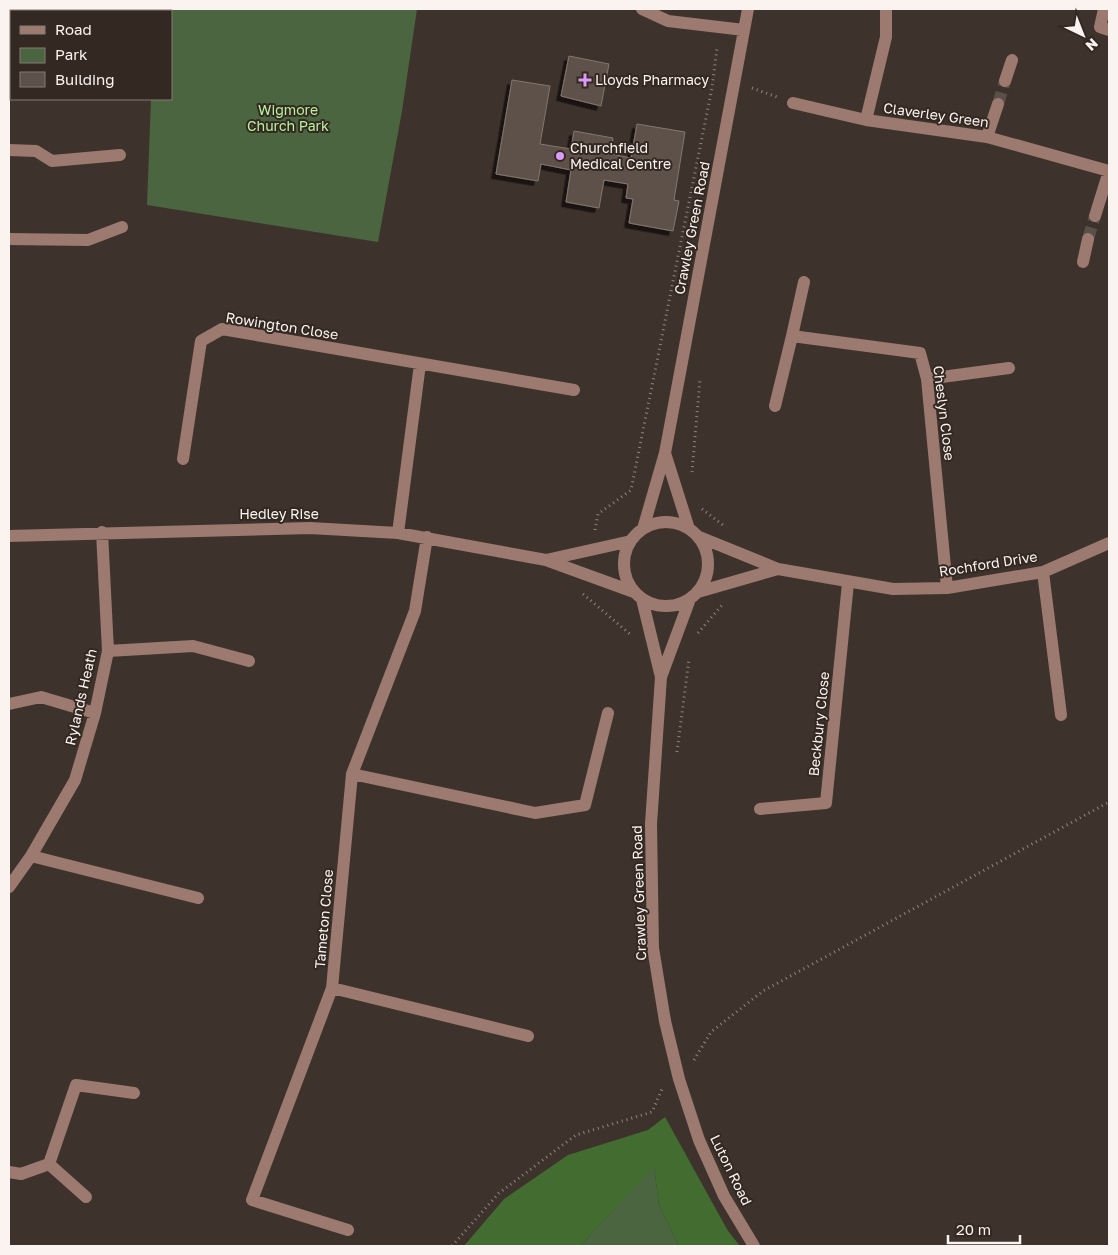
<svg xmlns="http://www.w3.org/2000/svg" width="1118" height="1255" font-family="'Golos Text',sans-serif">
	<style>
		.green { fill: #4b6540 }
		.forest { fill: #436c30 }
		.building { fill: #5d5149; stroke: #83776e; filter: url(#shadow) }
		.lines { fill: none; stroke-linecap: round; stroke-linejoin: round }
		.minor-tunnel { stroke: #5a5049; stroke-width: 12; stroke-dasharray: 12 6; stroke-linecap: butt }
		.path { stroke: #8f8580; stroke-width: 3; stroke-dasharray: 1 4; stroke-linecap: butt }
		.minor { stroke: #9c7a70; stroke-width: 12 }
		.poi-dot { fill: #db9af6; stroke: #342922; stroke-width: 2 }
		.labels { text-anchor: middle; stroke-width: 4; stroke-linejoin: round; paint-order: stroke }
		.poi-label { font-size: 14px; fill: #fbf3ef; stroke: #342922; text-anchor: start }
		.park-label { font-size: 14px; fill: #b6f39b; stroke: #342922 }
		.street-label { font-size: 14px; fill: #fbf3ef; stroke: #342922 }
	</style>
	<defs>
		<filter id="shadow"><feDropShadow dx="-4.5" dy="4.5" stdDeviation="0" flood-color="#0009"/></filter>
	</defs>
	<rect width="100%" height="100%" fill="#3e332c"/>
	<path class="green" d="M9,9H417L402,111L378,242L147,205L151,99H171V11H11V18H9Z
		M654,1166L659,1205L679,1246H580Z"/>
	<path class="forest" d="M665,1117L728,1231L740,1246H679L659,1205L654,1167L580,1246H464L504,1199L568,1155L648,1130Z"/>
	<path class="building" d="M569,56L609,64L601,106L561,96Z
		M512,80L550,86L540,144L571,149L574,131L613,138L611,154L631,158L637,124L685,132L674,200L679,201L673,231L629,223L633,199L626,198L628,184L604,180L599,208L566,202L571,170L541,164L538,181L496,174Z"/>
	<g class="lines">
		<path class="minor-tunnel" d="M998,104L1005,81
			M1088,239L1095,216"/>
		<path class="path" d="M752,88L777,97
			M692,472L700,379
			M702,509L723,525
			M595,530L598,514L631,490L712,88L717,48
			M583,594L631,635
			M698,633L722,605
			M677,752L689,659
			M694,1060L711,1032L763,991L1109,802
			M452,1246L499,1193L576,1135L652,1112L662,1089"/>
		<path class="minor" d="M642,9L668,21L744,30
			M886,9V37L866,120L987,137L1109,171
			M1104,9L1100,27L1109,30
			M1005,81L1012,60
			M793,103L866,120
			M987,137L998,104
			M9,150L36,151L52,161L120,155
			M1095,216L1109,171
			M9,239L88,240L122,227
			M1083,262L1088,239
			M792,336L804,282
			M927,379L1009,368
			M775,406L792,336L920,353L927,379L947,588
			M665,453L689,529
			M183,459L201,341L222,329L574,390
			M624 564a42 42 0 1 1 84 0a42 42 0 1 1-84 0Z
			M643,529L665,453L748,9
			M398,533L420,364
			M9,536L310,528L398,533L546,560L634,592
			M697,536L778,569L893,589L947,588L1043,572L1109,543
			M546,560L631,541
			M1043,572L1061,715
			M698,592L778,569
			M642,599L661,677L651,824L653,948L665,1021L679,1079L699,1140L724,1196L754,1246
			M108,651L193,646L249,661
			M661,677L690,599
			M9,704L41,697L95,713
			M352,774L535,813L585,805L608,713
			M760,809L826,803L848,583
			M31,856L198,898
			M9,887L31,856L75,780L95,713L108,651L102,532
			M332,988L528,1036
			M49,1164L86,1197
			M9,1172L21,1174L49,1164L76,1085L134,1093
			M348,1230L252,1200L332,988L352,774L415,611L427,537"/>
	</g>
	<g class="poi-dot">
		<path d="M582.5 72.5h5v5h5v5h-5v5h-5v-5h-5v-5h5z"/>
		<circle cx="560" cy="156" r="5"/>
	</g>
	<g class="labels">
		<g class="poi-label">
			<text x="595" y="85">Lloyds Pharmacy</text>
			<text x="570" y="153">Churchfield<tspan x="570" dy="16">Medical Centre</tspan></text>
		</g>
		<g class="park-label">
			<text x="288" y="115">Wigmore<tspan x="288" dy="16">Church Park</tspan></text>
		</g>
		<g class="street-label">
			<text transform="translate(936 115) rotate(8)" y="5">Claverley Green</text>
			<text transform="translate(692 228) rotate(-79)" y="5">Crawley Green Road</text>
			<text transform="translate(282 326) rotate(9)" y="5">Rowington Close</text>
			<text transform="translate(944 413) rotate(83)" y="5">Cheslyn Close</text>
			<text x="279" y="519">Hedley Rise</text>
			<text transform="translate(988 564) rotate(-9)" y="5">Rochford Drive</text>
			<text transform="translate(81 697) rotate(-77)" y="5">Rylands Heath</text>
			<text transform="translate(819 724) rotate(-84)" y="5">Beckbury Close</text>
			<text transform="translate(639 893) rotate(-92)" y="5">Crawley Green Road</text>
			<text transform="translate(324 919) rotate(-85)" y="5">Tameton Close</text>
			<text transform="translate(731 1170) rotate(64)" y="5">Luton Road</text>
		</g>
	</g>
	<rect width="1118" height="1255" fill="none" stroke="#fbf3ef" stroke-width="20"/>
	<rect x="10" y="10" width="162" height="90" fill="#342922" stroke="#847a74"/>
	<rect x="20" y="26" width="25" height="8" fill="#9c7a70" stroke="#847a74"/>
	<text x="55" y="35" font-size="15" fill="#fbf3ef">Road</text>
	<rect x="20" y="48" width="25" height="15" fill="#4b6540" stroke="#847a74"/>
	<text x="55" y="60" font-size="15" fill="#fbf3ef">Park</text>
	<rect x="20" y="72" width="25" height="15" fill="#5d5149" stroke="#847a74"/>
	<text x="55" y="85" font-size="15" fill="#fbf3ef">Building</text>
	<g transform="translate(1083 35) rotate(137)" stroke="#342922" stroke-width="4" paint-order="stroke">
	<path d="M0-4L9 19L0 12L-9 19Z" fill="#fbf3ef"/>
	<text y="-8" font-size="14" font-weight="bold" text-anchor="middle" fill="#fbf3ef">N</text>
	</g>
	<path d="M948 1235v8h72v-8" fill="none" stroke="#fbf3ef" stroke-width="2.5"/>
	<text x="956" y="1235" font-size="15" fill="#fbf3ef" stroke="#342922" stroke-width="4" paint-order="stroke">20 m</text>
</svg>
